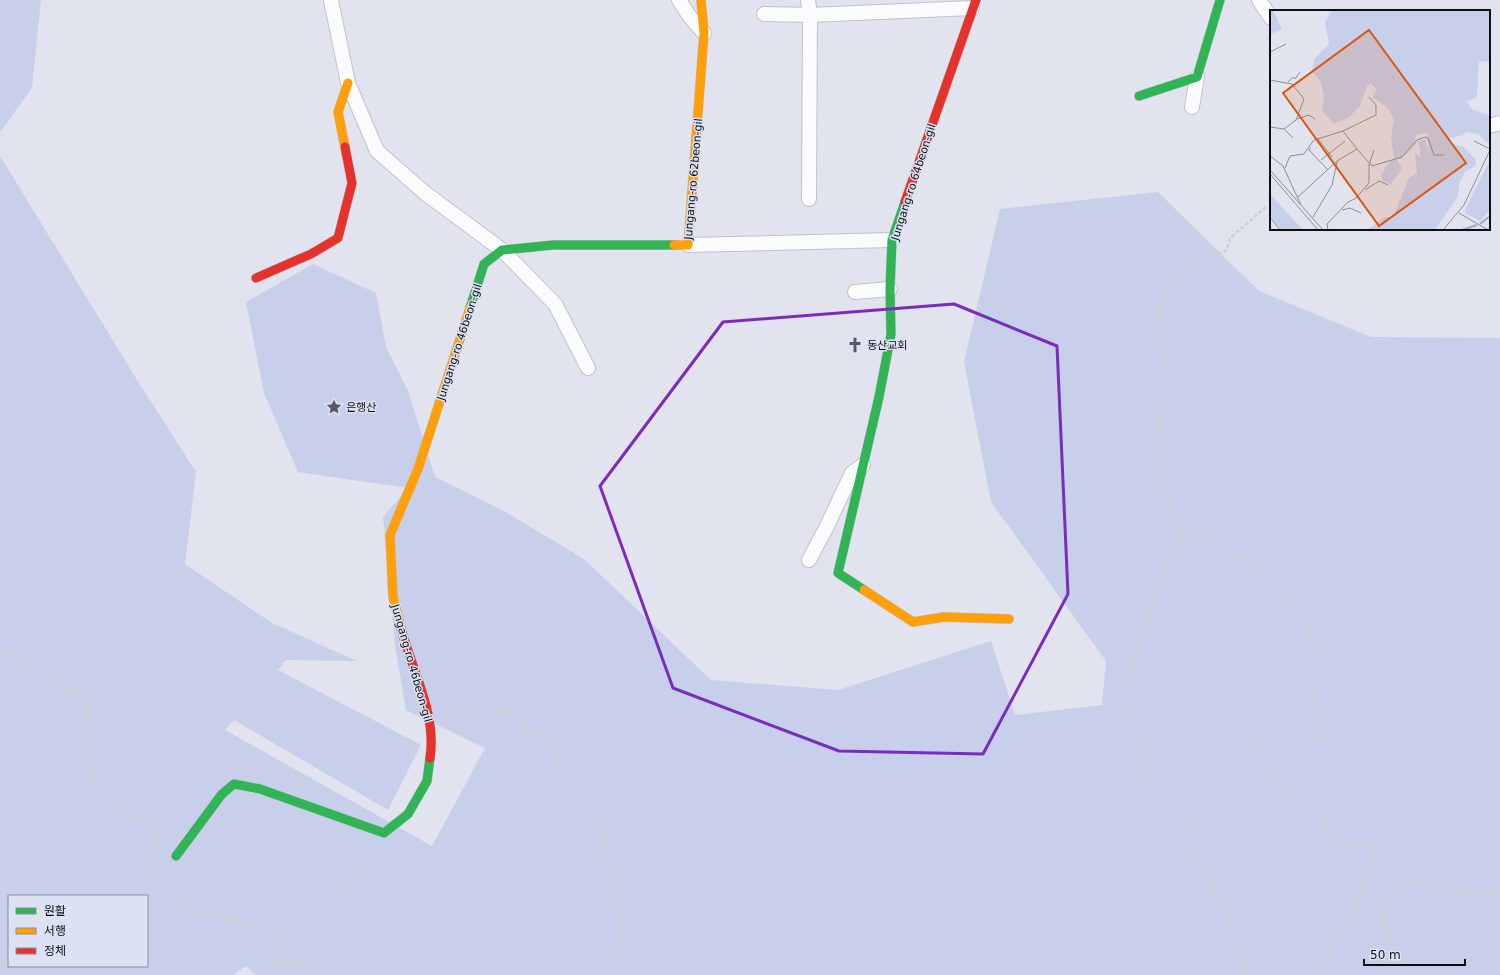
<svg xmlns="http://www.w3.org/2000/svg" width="1500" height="975" font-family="'DejaVu Sans','Noto Sans KR',sans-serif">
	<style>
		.green { fill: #c7cfeb; fill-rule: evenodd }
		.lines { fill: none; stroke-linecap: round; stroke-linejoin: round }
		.street-casing { stroke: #c1c2ca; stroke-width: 16 }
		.fast-casing { stroke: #c1c2ca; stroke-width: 10 }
		.slow-casing { stroke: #c1c2ca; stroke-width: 10 }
		.jam-casing { stroke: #c1c2ca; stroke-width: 10 }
		.path { stroke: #cecfd2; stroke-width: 2.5; stroke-dasharray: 4 2; stroke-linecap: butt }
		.street { stroke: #fafbfc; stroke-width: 14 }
		.fast { stroke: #30b455; stroke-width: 9 }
		.slow { stroke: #ff9f0a; stroke-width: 9 }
		.jam { stroke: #e5322d; stroke-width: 9 }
		.marked { fill: none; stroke: #7b2cbf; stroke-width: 3; stroke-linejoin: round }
		.labels { text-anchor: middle; stroke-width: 3; stroke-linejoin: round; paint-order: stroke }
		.street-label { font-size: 11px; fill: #0d0e14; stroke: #dce1f3 }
		.poi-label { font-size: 11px; fill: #0d0e14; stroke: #dce1f3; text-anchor: start }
		.inset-river { fill: none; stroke: #9fa8cc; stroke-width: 2 }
		.inset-road { fill: none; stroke: #8c8e97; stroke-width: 1 }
		.view { fill: #dd550c; fill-opacity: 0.15; stroke: #dd550c; stroke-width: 2 }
		.inset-edge { fill: none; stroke: #0d0e14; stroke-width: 2 }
	</style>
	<rect width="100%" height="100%" fill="#e1e4ee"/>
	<path class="green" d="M0,0H41L32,88L0,132Z
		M0,156L134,375L196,472L185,564L272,623L357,661L286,660L278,670L421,745L388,810L234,720L225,730L432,846L485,748L406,710L395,645L383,517L408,488L298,472L264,393L246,302L313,264L376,293L386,347L408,391L435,477L504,511L584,559L711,680L838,690L991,641L1015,715L1102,705L1106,661L991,502L964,362L1000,209L1158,192L1259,291L1371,337L1500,338V975H256L246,966L233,975H0ZM9,896H147V966H9Z"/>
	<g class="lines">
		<g class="street-casing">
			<path id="street" d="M331,0L348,83L377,151L425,193L502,250L555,304L588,368
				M679,0L690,17L704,33
				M808,0L810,15L809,199
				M1259,0L1271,18
				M764,14L810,15L972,8
				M1192,107L1197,77
				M1489,126L1500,123
				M688,245L892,240
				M855,292L890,289
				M809,560L827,526L852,473L863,465"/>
		</g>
		<g class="fast-casing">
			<path id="fast" d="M1139,96L1197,77L1220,0
				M470,308L484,264L502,250L553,245H674
				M864,590L838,573L879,397L891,334L890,289L892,240L905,202
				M176,856L222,794L234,784L260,789L384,833L408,814L427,781L430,758"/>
		</g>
		<g class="slow-casing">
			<path id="slow" d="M345,147L338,112L348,83
				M674,245H688L704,33L701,0
				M864,590L913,622L944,617L1009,619
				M401,628L393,597L390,535L418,469L470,308"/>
		</g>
		<g class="jam-casing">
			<path id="jam" d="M905,202L976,0
				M256,278L311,254L338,238L352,183L345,147
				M401,628C412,670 437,714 430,758"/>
		</g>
		<path class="path" d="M1181,532L1210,536L1231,552L1257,567L1282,591L1299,621L1308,630L1314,643L1318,657L1319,675L1315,700L1325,720L1326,738C1303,734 1279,730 1256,737L1253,742L1251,752L1262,760L1275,780L1294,800L1323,820L1329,836L1347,844H1366L1372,849V863L1356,904L1349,919L1332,944L1320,975
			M0,653L28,662L49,678L89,700L87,723L94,741L90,765L95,785L119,810L133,816L145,819L154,823L161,832C149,855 145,863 162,884C172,898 187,909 204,914C227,920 256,919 275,938C280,944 278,955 278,962
			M444,715H462L481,709L516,714L524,724V732L529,736L543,735L552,739L560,772L582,797L603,828L606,866C616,874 619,887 616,899L620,904L619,954L602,975
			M278,943L292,927L339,887L356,876L381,848
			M270,975L278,962C285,963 292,960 298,961C308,962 320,969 328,975
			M1248,975C1239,964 1244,963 1241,951C1240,942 1236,938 1235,929L1202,870L1194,862L1189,844L1192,820L1189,813L1166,793L1162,783L1144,776C1145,772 1147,766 1147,761C1147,746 1134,715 1121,708L1119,703L1158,584L1177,547L1181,532L1166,496L1167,489L1159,458V418L1167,369L1161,343L1158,315L1162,301L1177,276L1184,268L1207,256L1224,252L1227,249L1230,238L1266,207
			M1421,975C1406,969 1397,958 1390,943C1382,923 1377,899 1398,886C1404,882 1410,879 1417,880C1422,880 1427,884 1432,885C1454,891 1478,899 1500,890"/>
		<use href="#street" class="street"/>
		<use href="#fast" class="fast"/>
		<use href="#slow" class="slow"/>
		<use href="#jam" class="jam"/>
	</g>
	<path class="marked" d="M954,304L1057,346L1068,594L983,754L839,751L673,688L600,486L723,322Z"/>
	<defs>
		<g id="church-bare" transform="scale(1.2)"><path d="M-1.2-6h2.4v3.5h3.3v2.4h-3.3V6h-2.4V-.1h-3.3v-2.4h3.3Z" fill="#575960" stroke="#dce1f3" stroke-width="2.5" paint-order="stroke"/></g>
		<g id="sight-bare" transform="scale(1.2)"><path d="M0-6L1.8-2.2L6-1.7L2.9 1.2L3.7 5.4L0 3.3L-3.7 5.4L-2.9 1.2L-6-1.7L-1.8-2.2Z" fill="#575960" stroke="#dce1f3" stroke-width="2.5" paint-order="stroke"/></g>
	</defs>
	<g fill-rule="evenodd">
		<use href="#church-bare" x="855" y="345"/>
		<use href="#sight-bare" x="334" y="407"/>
	</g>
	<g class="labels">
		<g class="street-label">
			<text transform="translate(693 179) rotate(-85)" y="4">Jungang-ro 62beon-gil</text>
			<text transform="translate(913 182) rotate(-72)" y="4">Jungang-ro 64beon-gil</text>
			<text transform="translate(459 342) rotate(-72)" y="4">Jungang-ro 46beon-gil</text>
			<text transform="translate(412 663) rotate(74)" y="4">Jungang-ro 46beon-gil</text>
		</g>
		<g class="poi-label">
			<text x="867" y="349">동산교회</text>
			<text x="346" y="411">은행산</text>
		</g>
	</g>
	<g transform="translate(1270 10)">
		<rect width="220" height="220" fill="#e1e4ee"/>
		<path d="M0,0H3L12,19L1,24ZM62,0H220V52L209,51L207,87L197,92L202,99L220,106V130L218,133L208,124L196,122L194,125L180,128L179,132L195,138L206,150L205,156L195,162L189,174L188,186L165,220H97L115,207H123L139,168L147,163L145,142L151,148L148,131L156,129L160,149L157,123L145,125L146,134L131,149H127L132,159L120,175L113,171L111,164L124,147L121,128L124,109L117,97L102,87L107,80L101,73L97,76L90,96L79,107L64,114L52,101L54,86L51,73L42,60L44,49L59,34L55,12ZM220,149V200L210,211L195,203V200ZM0,184L33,220H11L0,205Z" fill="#c7cfeb"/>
		<path class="inset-river" d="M210,214L220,206M192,220L207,215"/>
		<path class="inset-road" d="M0,42L16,34M0,70L22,74L34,89L26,110L14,119L0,117M18,72L23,67L25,69L30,62M27,109L39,105L45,109M14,119L23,128M73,121L87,139M48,129L62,147M204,131L220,139M40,138L39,140L58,160M0,146L13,156L31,195M51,150L75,131M15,158L20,146L34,144L44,130L73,121L106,105V95L99,87M0,160L53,220M0,164L48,220M95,180L109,171L118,175M28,187L67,151L87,139L102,156L132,147L147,130L155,127L158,128L164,145H174M72,200L80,198L91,203M189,203L218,220M0,207L10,220M43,207L62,175L67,152M58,220L57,214L78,192L86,188L99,173V155L104,140M173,220L194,195L220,140"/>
		<path class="view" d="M99,20L196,153L109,216L13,83Z"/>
		<rect width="220" height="220" class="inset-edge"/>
	</g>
	<rect x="8" y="895" width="140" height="72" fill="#dce1f3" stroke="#898d9a"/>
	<rect x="16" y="908" width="20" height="6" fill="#30b455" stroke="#898d9a"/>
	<text x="44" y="915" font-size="12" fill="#0d0e14">원활</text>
	<rect x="16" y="928" width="20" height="6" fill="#ff9f0a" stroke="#898d9a"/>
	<text x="44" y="935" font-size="12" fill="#0d0e14">서행</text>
	<rect x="16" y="948" width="20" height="6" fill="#e5322d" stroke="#898d9a"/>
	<text x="44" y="955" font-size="12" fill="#0d0e14">정체</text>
	<path d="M1364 959v6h101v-6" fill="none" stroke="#0d0e14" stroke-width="2"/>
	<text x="1370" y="959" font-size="12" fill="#0d0e14" stroke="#dce1f3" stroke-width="3" paint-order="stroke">50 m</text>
</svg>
